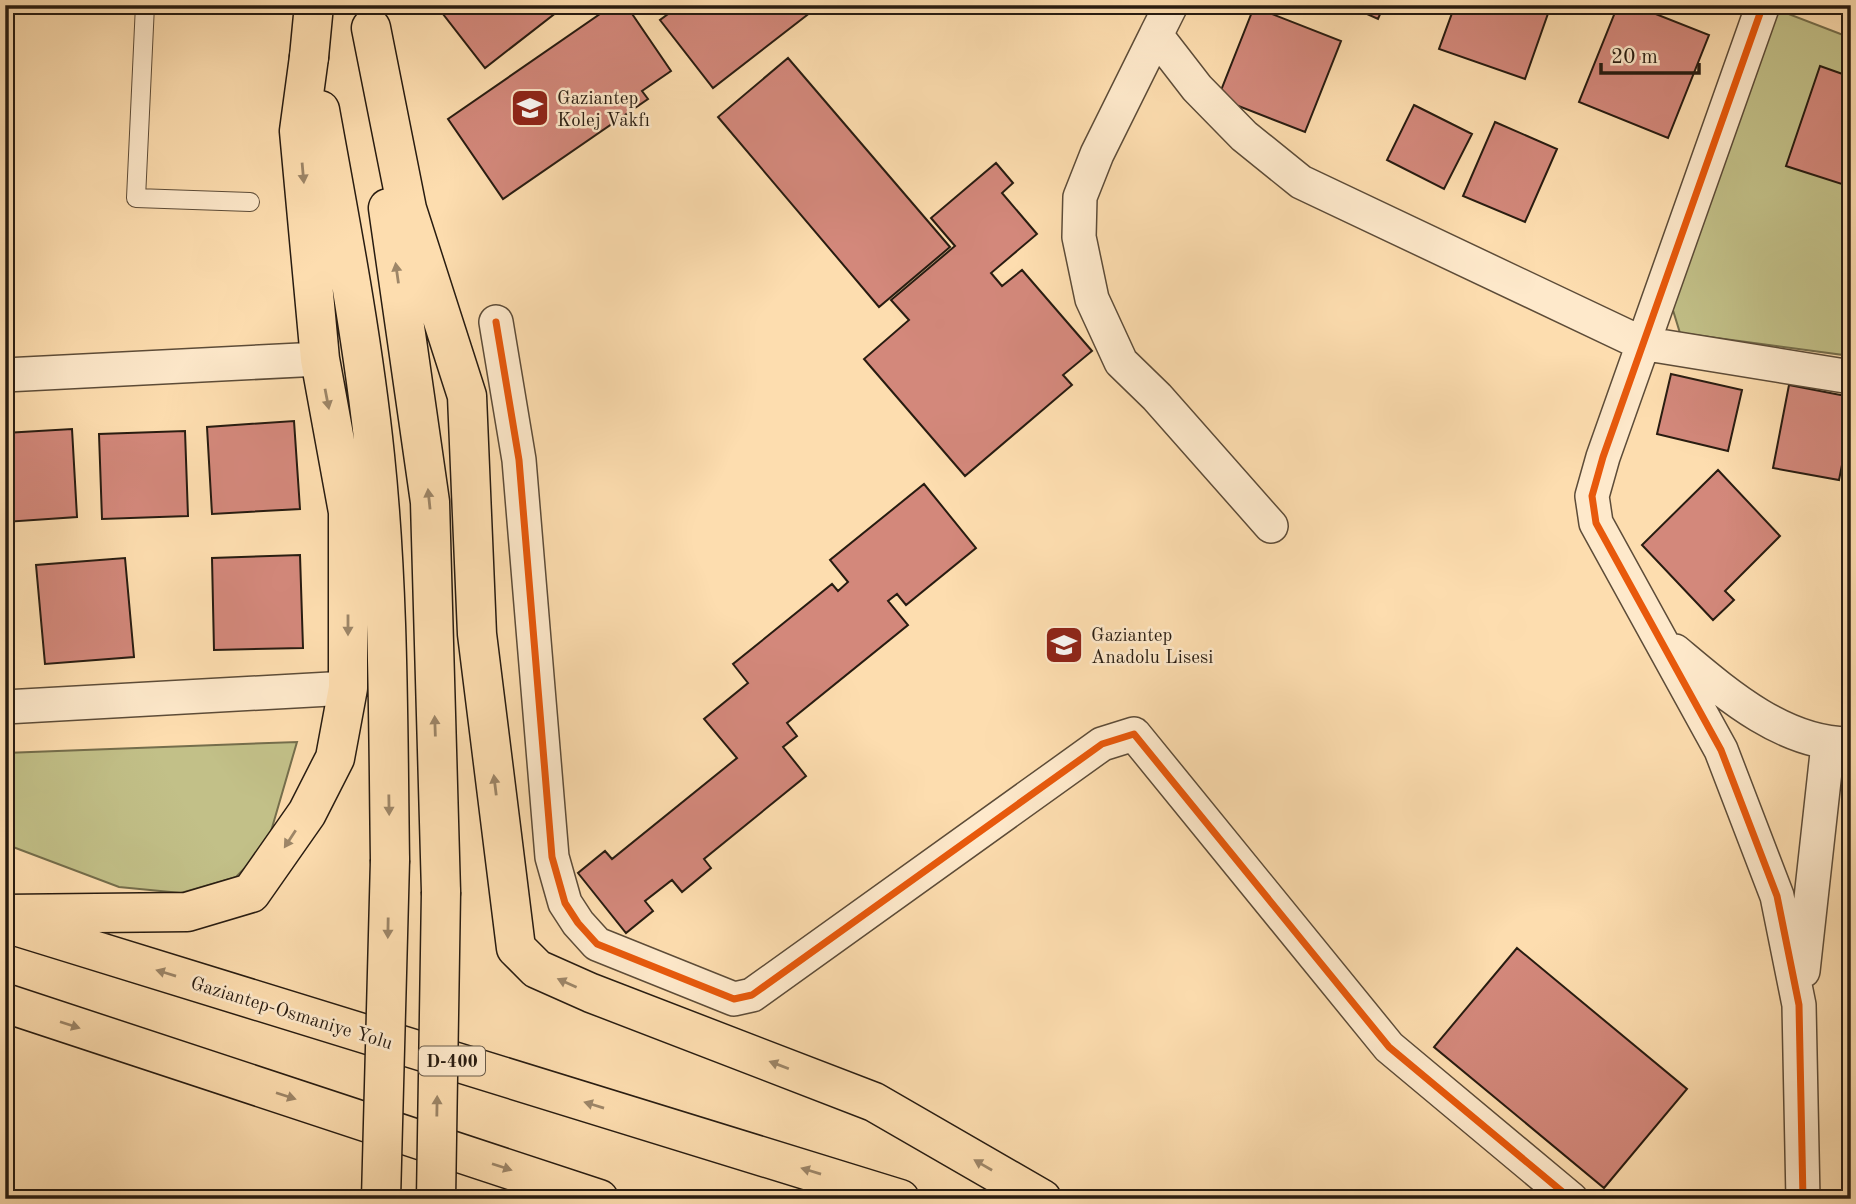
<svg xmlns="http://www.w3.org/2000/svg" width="1856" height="1204" font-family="'Old Standard TT',serif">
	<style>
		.green { fill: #c2c088; stroke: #756e4c; stroke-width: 2 }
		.building { fill: #d3887b; stroke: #281c11; stroke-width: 2 }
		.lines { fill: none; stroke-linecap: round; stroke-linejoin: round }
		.lane-casing { stroke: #5d4c38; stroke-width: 20 }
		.street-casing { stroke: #5d4c38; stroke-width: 36 }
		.primary-casing { stroke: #281c11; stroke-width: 41 }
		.highway-casing { stroke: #281c11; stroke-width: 41 }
		.lane { stroke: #fee9cb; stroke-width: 18 }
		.street { stroke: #fee9cb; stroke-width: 33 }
		.primary { stroke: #fdddaf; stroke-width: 38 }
		.highway { stroke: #fdddaf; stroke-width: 38 }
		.highway-bridge-casing { stroke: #281c11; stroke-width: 41; stroke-linecap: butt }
		.highway-bridge { stroke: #fdddaf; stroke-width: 38 }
		.cycleway-casing { stroke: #fee9cb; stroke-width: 11 }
		.cycleway { stroke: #e8590c; stroke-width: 7 }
		.oneway { fill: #9d8668 }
		.labels { text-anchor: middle; stroke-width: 5; stroke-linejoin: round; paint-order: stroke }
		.shield { fill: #fee9cb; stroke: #685a49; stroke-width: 2 }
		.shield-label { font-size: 18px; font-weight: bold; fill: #281c11 }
		.poi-label { font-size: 19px; fill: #281c11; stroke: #fee9cb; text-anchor: start }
		.street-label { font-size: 19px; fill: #281c11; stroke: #fee9cb }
	</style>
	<rect width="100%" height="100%" fill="#fdddaf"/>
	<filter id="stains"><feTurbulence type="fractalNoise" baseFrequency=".00286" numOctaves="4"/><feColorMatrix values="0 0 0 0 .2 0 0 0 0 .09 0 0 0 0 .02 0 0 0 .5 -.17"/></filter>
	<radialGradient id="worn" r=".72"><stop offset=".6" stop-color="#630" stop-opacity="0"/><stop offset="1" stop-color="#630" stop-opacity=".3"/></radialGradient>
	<path class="green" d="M1778,10L1851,38V356L1680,333L1672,307Z
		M297,742L267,845L236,877L181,893L119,887L5,844V753Z"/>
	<path class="building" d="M436,5H566L485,68Z
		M613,5H626L671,71L642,91L648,99L503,199L448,119Z
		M667,5H820L713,88L660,20L672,11Z
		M1347,5H1384L1378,19Z
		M1455,5H1551L1525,79L1439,49Z
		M1618,5H1633L1709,35L1668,138L1579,102Z
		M1254,7L1341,41L1305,132L1218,98Z
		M788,58L950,247L879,307L718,117Z
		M1820,66L1851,77V187L1786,166Z
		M1414,105L1472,134L1444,189L1387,160Z
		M1495,122L1557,149L1525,222L1463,196Z
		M996,163L1013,183L1002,193L1037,234L991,273L1002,286L1022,270L1092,351L1063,375L1072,385L965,476L864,359L909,320L891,300L955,246L931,218Z
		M1671,374L1742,390L1728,451L1657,434Z
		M1789,385L1851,397V420L1839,480L1773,468Z
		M294,421L300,509L212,514L207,427Z
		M72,429L77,517L5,522V433Z
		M185,431L188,516L102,519L99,434Z
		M1718,470L1780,536L1725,591L1734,600L1713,620L1642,545Z
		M924,484L976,548L906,605L897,594L888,601L908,625L787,723L797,736L783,747L806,776L704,859L711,868L682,892L672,880L645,901L653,911L626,933L578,873L605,851L612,859L737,758L704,719L748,683L733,664L832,584L838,591L848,582L830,560Z
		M300,555L303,648L214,650L212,558Z
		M125,558L134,657L45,664L36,565Z
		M1517,948L1687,1089L1604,1188L1434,1047Z"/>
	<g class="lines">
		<g class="lane-casing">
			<path id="lane" d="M145,5L136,198L250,202"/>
		</g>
		<g class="street-casing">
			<path id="street" d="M1171,5L1156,35L1197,88L1244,136L1301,182L1641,343L1851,377
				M1763,5L1603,457L1592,496L1596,523L1721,750L1777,896L1799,1005L1803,1199
				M1156,35L1097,154L1080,197L1079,237L1092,299L1121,362L1157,397L1271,526
				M496,322L519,460L552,857L565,903L578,923L597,944L734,999L752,995L1102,744L1134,734L1389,1047L1571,1199
				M5,375L320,359
				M1675,651C1724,692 1781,743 1848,744
				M5,707L348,688
				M1803,971L1828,744"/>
		</g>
		<g class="primary-casing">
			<path id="primary" d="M309,57L314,5"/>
		</g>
		<g class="highway-casing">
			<path id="highway" d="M371,28L407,209L467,396L477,634L516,948L537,969L591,993L874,1102L1042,1199
				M320,110C341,225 363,340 375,456C389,590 388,726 390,860
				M388,208L430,502L441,892
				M5,914L187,912L251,893L307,813L335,758L348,688V512L320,359L299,131L309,57
				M12,925L900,1199
				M5,1003L599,1199"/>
		</g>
		<use href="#lane" class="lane"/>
		<use href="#street" class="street"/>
		<use href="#primary" class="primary"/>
		<use href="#highway" class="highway"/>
		<g class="highway-bridge-casing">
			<path id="highway-bridge" d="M381,1199L390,860
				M436,1199L441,892"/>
		</g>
		<use href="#highway-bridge" class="highway-bridge"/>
		<g class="cycleway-casing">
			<path id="cycleway" d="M1763,5L1603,457L1592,496L1596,523L1721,750L1777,896L1799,1005L1803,1199
				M496,322L519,460L552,857L565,903L578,923L597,944L734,999L752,995L1102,744L1134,734L1389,1047L1571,1199"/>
		</g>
		<use href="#cycleway" class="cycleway"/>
	</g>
	<defs><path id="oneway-solid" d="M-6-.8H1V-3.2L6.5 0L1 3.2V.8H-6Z" transform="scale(1.75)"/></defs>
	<g class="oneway">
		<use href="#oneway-solid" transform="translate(303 173) rotate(85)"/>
		<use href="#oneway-solid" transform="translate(397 273) rotate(-98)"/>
		<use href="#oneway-solid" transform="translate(327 399) rotate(79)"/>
		<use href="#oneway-solid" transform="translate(429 499) rotate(-96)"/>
		<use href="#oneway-solid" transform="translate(348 625) rotate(90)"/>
		<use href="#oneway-solid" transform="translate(435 726) rotate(-92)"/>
		<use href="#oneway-solid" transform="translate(495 785) rotate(-97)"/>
		<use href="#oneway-solid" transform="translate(389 805) rotate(89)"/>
		<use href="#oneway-solid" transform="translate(290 839) rotate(123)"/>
		<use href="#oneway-solid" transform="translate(388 928) rotate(91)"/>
		<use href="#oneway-solid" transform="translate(166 973) rotate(-163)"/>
		<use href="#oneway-solid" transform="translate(567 983) rotate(-156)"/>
		<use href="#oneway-solid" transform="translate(70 1025) rotate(18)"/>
		<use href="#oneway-solid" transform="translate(779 1065) rotate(-159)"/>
		<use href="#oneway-solid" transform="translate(286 1096) rotate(18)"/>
		<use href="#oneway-solid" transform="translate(594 1105) rotate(-163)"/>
		<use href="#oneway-solid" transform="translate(437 1106) rotate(-89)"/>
		<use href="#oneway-solid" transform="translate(983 1165) rotate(-150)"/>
		<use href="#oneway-solid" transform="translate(502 1167) rotate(18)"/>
		<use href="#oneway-solid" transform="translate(811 1171) rotate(-163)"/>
	</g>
	<defs>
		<g id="school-square" transform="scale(2.0125)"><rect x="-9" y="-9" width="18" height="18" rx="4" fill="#8f2418" stroke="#fee9cb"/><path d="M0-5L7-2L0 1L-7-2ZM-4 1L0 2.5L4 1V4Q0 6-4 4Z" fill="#fff"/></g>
	</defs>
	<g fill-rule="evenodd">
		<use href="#school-square" x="530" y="108"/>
		<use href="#school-square" x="1064" y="645"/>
	</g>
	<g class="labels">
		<rect class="shield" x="419" y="1046.5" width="66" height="29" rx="5"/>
		<g class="shield-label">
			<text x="452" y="1067">D-400</text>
		</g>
		<g class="poi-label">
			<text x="557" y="104">Gaziantep<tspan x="557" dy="22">Kolej Vakfı</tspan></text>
			<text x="1091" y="641">Gaziantep<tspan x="1091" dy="22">Anadolu Lisesi</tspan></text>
		</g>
		<g class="street-label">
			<text transform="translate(292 1012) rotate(17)" y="7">Gaziantep-Osmaniye Yolu</text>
		</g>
	</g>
	<rect width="1856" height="1204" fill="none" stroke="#fdddaf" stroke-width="28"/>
	<rect x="7" y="7" width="1842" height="1190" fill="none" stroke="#281c11" stroke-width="3.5"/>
	<rect x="14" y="14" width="1828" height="1176" fill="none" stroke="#281c11" stroke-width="2"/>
	<path d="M1601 63v10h98v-10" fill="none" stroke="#281c11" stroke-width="3.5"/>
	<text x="1611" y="63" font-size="21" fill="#281c11" stroke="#fee9cb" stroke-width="5" paint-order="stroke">20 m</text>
	<rect width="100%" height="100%" filter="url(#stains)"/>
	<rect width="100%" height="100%" fill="url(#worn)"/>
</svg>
